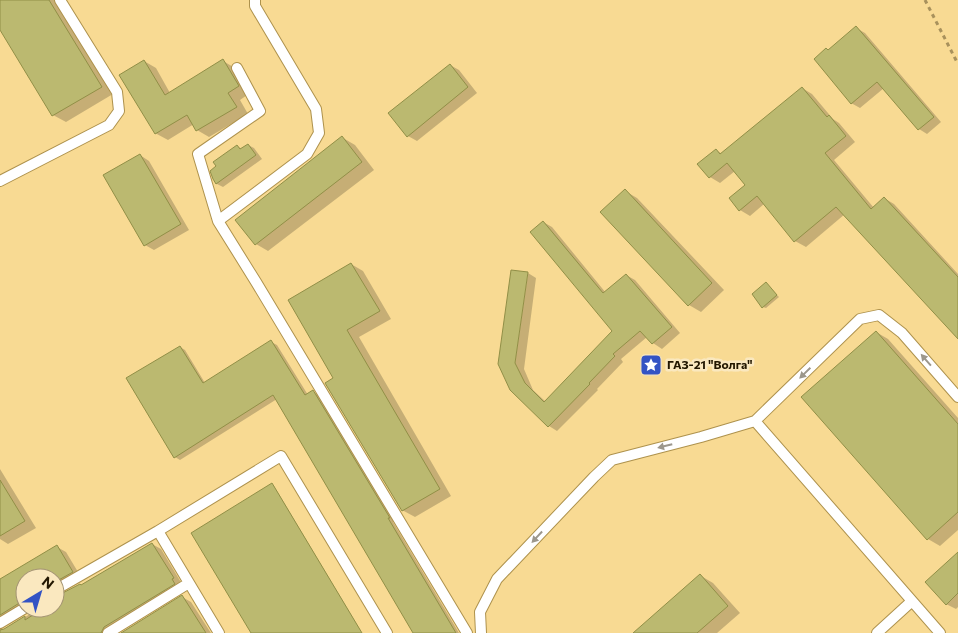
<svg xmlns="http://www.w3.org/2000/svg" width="958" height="633" font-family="Commissioner,sans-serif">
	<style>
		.shadow { fill: #0003; fill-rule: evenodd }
		.building { fill: #bbb970; stroke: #918f47 }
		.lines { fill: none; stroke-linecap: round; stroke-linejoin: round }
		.lane-casing { stroke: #ae924d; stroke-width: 12 }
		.path { stroke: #a8915c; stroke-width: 3; stroke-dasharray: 4 4; stroke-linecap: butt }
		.lane { stroke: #fff; stroke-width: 10 }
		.oneway { fill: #9c978c }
		.labels { text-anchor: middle; stroke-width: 5; stroke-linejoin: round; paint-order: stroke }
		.poi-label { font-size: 12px; font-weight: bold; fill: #221700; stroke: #fae8bf; text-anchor: start }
	</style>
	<rect width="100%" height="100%" fill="#f8da93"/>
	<path class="shadow" d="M0,0H56L113,94L66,122L53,115L0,28Z
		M856,28L865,33L941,122L927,134L919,129L884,88L860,108L851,103L829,51Z
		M144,61L156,68L170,93L223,61L235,68L250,93L240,100L248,114L209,137L197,130L194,124L168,140L155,133Z
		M450,65L459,70L477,93L417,141L408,136Z
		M802,88L812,94L833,119L839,123L855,142L834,160L874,208L884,198L894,204L958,274V337L845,214L806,247L795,241L764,204L750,216L740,210L747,185L735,171L720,183L710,177L716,150L722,154Z
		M343,138L355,145L374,170L268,251L256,244Z
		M248,145L254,148L262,159L223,187L217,184L214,179L237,146L242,149Z
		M140,155L149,161L189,230L154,250L145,245Z
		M625,191L637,198L724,290L701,312L689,305Z
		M543,222L552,227L606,293L626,275L635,280L680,333L662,349L653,343L647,337L621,359L623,362L597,389L598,390L557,431L549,426L511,390L528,273L536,278L524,369L533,390L546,402L613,331Z
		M351,264L363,271L391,319L359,337L451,496L415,517L402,510L335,378Z
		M766,284L779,297L766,308L763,307Z
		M876,332L888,339L958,418V530L940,546L928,539Z
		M271,342L277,345L308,395L313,392L318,395L394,521L393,522L459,633H414L277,399L180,460L175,457L180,347L185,350L205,383Z
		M0,469L36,528L8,544L0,539Z
		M272,485L274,486L362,633H253Z
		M152,544L161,549L182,584L113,633H0V581L57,547L66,552L81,577L58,591L56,598L82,586ZM25,578H55V608H33L30,614L3,631L2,628L5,622L25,608Z
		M958,553V607L956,609L946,604Z
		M701,576L713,583L740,613L717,633H635Z
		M182,597L191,602L211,633H123Z"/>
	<path class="building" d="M0,0H49L102,87L52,116L0,30Z
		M856,26L934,117L918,130L877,82L851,104L814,59L826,48L828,50Z
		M223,59L239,86L228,93L237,107L196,131L187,115L155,134L119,75L144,60L165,95Z
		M450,64L468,87L407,137L388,113Z
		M802,87L827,117L829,115L846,136L825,153L871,209L884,197L958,277V339L836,207L794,242L757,196L739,211L729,198L745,185L727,163L709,178L697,164L716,149L720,154Z
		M342,136L362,162L255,245L235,220Z
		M248,144L256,155L216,184L213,179L210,171L216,166L213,162L237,145L240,149Z
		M140,154L181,224L144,246L103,175Z
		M625,189L712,283L688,306L600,212Z
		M543,221L603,293L626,274L672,327L652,344L640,331L613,354L615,356L589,383L590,384L548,427L510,390L498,364L511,270L528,272L515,363L525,383L544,402L612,331L530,232Z
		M351,263L380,311L347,330L440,489L402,511L325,383L333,378L288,300Z
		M766,282L777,295L762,308L752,294Z
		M876,331L958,424V512L927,540L801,397Z
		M271,340L305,395L313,390L390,518H388L456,633H413L273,395L174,458L126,378L180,346L203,383Z
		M0,480L25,521L0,536Z
		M272,483L362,633H251L191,533Z
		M152,543L174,578L172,579L175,584L104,627L101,633H0V630L4,629L25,616V620L44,608H55V597L80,584L81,585Z
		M57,545L73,572L55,582V578H25V601L21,602L0,615V579Z
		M958,552V593L946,605L925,582Z
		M700,574L728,606L697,633H633Z
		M182,595L206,633H121Z"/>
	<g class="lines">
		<g class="lane-casing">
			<path id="lane" d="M237,68L260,111L198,154L218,221L256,282L467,633
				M0,181L109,125L119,111L117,92L60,0
				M218,221L307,154L319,133L316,109L255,6V0
				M755,421L940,633
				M158,531L281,456L387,633
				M55,590L158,531L219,633
				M0,623L25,608
				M108,633L189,583
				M481,633L480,612L497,579L594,477L612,460L701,437L755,421L860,319L879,315L902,333L958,397
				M877,633L912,601"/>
		</g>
		<path class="path" d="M925,0L958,64"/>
		<use href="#lane" class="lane"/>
	</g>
	<defs><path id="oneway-solid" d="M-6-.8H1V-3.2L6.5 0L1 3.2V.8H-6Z" transform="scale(1.25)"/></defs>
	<g class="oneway">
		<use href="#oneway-solid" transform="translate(926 360) rotate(-131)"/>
		<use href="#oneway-solid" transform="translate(805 373) rotate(136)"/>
		<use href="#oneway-solid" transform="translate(665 446) rotate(166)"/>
		<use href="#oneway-solid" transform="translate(537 537) rotate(133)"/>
	</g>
	<defs>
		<g id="sight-square" transform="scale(1.125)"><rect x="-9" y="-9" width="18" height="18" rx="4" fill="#3353c4" stroke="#fae8bf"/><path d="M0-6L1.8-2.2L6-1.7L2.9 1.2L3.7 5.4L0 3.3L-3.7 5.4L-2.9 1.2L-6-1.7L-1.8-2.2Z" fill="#fff"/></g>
	</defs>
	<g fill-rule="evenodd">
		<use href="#sight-square" x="651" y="365"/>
	</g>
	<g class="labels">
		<g class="poi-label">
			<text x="667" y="369">ГАЗ-21 "Волга"</text>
		</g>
	</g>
	<g transform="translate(40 593) rotate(38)"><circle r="24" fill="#fae8bf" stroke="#a49473"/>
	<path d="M0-4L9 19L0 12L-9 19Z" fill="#3353c4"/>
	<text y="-8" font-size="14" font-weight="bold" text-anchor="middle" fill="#221700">N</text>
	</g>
</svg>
